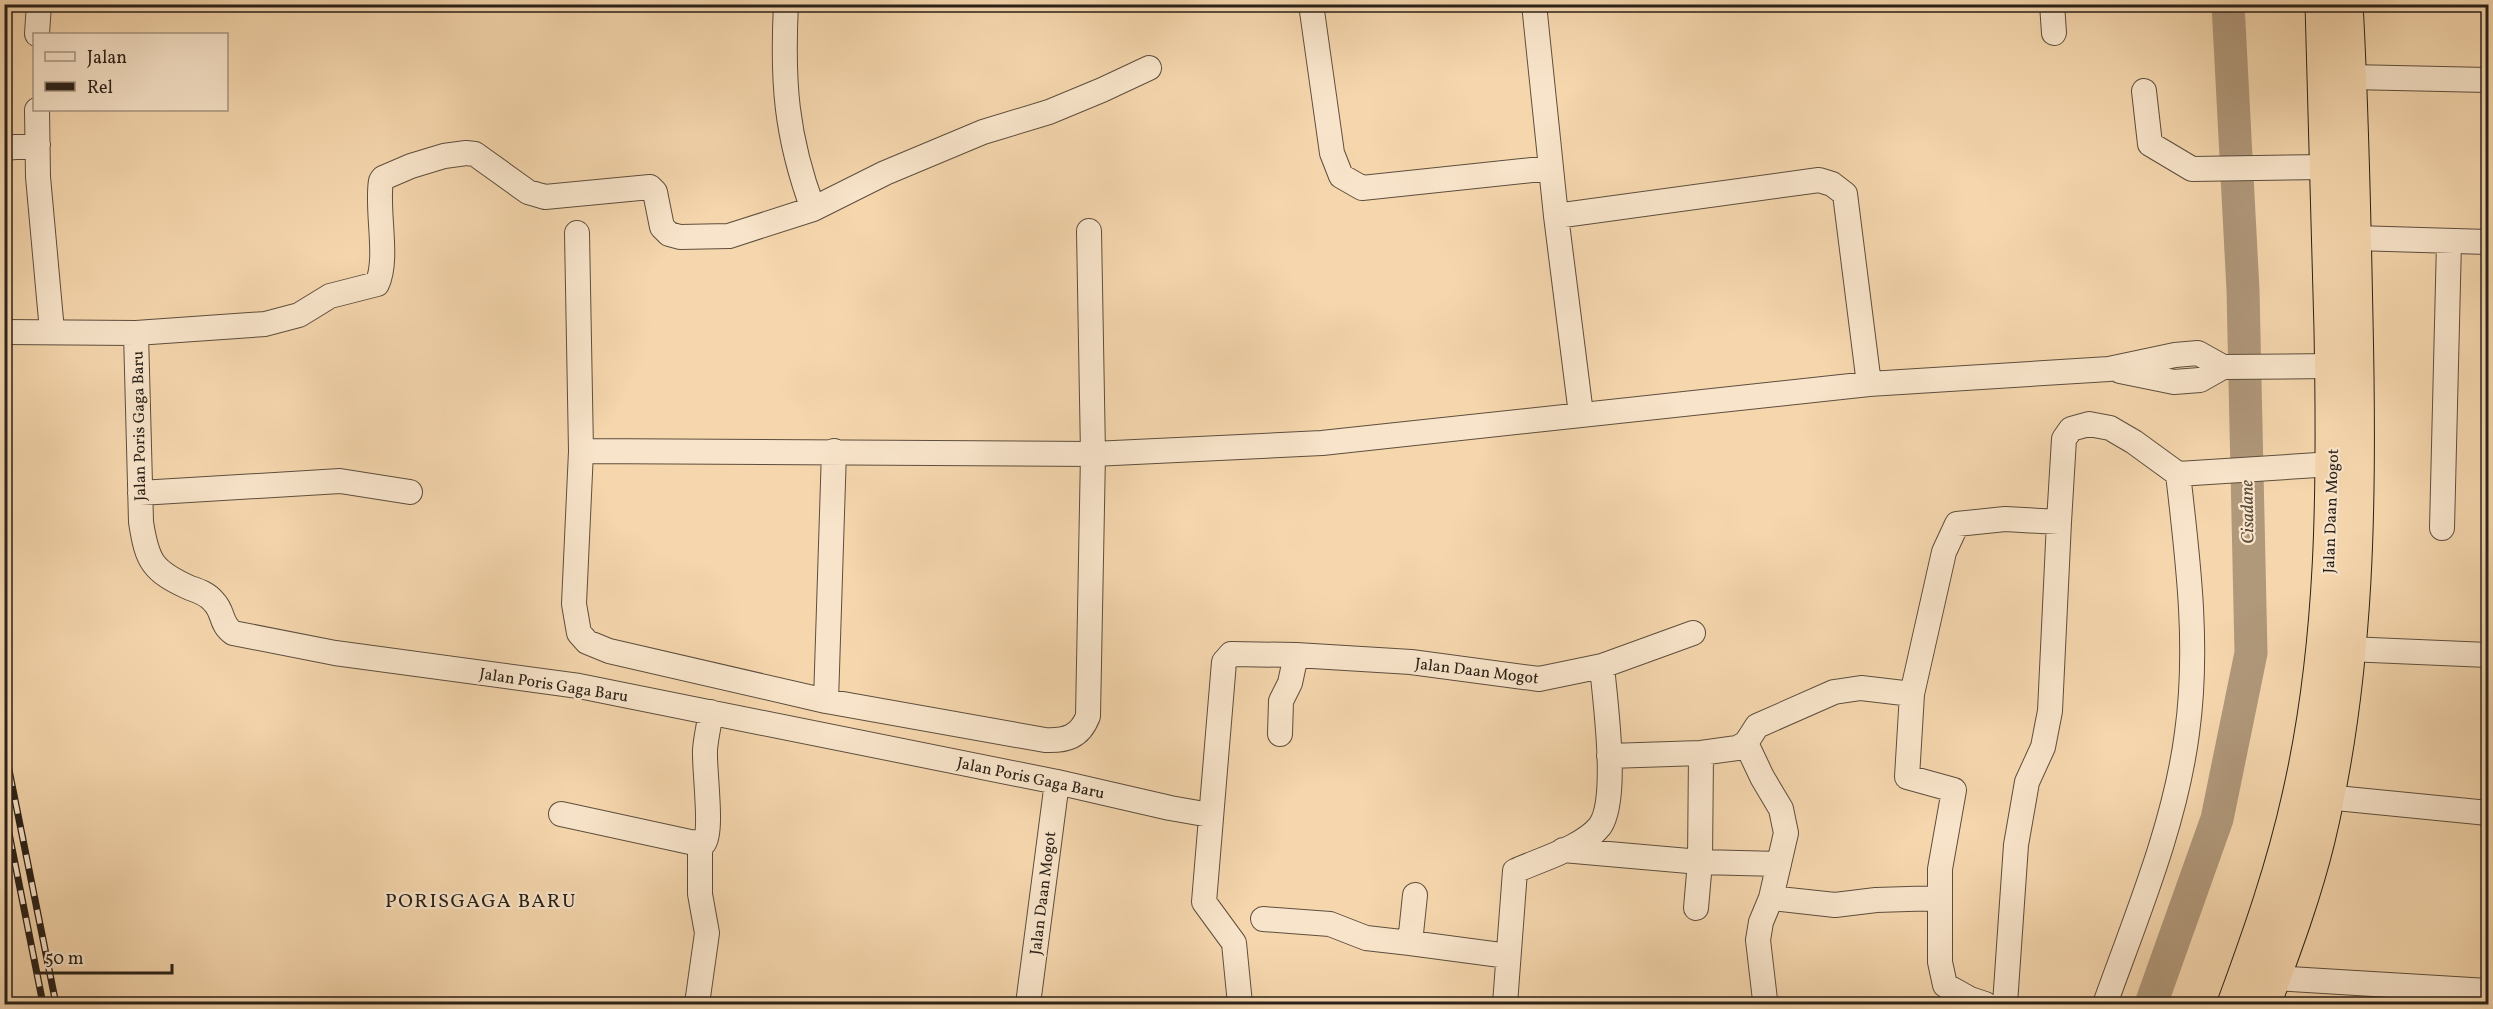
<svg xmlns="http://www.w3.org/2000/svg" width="2493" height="1009" font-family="Vollkorn,serif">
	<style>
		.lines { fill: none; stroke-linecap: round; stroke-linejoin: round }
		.river { stroke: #b0987a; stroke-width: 33 }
		.minor-casing { stroke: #5d4e3d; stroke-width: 26 }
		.highway-casing { stroke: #2a2118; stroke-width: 35 }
		.minor { stroke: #f8e4ca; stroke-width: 24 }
		.highway { stroke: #f5d6ad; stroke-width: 33 }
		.rail-casing { stroke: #2a2118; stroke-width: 7 }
		.rail { stroke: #f8e4ca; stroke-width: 4.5; stroke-dasharray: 14; stroke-linecap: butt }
		.labels { text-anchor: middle; stroke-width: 4.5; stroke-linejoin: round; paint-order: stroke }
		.street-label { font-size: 16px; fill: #2a2118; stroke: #f8e4ca }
		.water-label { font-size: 18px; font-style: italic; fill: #594b3a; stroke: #f8e4ca }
		.quarter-label { font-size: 20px; letter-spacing: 1.5px; fill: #2a2118; stroke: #f8e4ca }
	</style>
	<rect width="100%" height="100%" fill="#f5d6ad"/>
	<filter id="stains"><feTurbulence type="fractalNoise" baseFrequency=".00333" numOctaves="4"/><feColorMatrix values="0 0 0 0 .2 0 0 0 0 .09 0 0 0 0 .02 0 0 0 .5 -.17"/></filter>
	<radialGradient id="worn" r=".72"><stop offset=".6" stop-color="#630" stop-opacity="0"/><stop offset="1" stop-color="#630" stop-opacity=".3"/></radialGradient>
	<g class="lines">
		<path class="river" d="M2151,1004L2217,819L2251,653L2243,290L2228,4"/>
		<g class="minor-casing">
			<path id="minor" d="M1311,4L1332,153L1341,176L1362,188L1551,168
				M1534,4L1556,216L1581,414
				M2052,4L2054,33
				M37,34L39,4
				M2350,77L2488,80
				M2144,91L2150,144L2192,169L2327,167
				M37,110L38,177L52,331
				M4,148L38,145
				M813,209L885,173L983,132L1049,112L1102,90L1149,68
				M1556,216L1819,180L1832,184L1845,194L1869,384
				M577,233L581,451L574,604L579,633L587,642L609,651L826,701L1045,740C1066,741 1080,737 1088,716L1093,454L1089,231
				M2355,238L2488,242
				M4,332L136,333L265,324L299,315L330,296L377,284C389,259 376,209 381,181L383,178L411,166L444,156L466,153L475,154L528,192L545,197L650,187L655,192L662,227L669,234L680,237L729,236L813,209C786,136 782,82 786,4
				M136,333L141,522C147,561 152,571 190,588C199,591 208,594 214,602C224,612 220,624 233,633L335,653L579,686L1057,782L1170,808L1210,815
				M2120,371L2174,382L2200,380L2223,367
				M581,451L1093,454L1322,443L1869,384L2109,369L2175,355L2198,353L2223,367L2331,366
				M140,493L340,481L410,492
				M2442,528L2449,242
				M2348,649L2488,655
				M1912,694L1907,777L1954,790L1940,869V962L1945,985L1970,999L1985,1004
				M826,701L834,451
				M1280,734L1281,701L1290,683L1296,655
				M1746,743L1762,777L1781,809L1786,833L1771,898L1761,922L1758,940L1765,1000L1768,1004
				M1609,756L1701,753L1737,748L1746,743L1757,726L1834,692L1861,688L1912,694L1944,552L1957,524L2005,519L2059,522L2064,439L2071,429L2089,424L2110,428L2134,442L2178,474L2333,464
				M2326,797L2488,813
				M561,814L690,842L704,843C713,831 704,770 705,750C706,737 709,725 711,712
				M1563,850L1700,862L1779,864
				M1415,895L1410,943L1508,956
				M1771,898L1835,905L1876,900L1940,898
				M1696,908L1700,862L1701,753
				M1263,919L1330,924L1366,938L1410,943
				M2273,978L2488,991
				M697,1004L707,933L700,894V844
				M1028,1004L1057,782
				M1240,1004L1234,943L1204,902L1224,662L1231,654L1296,655L1411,662L1539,679L1602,666L1693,633
				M1505,1004L1515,871C1539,860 1584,847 1600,826C1619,799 1605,701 1602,666
				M2005,1004L2016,845L2027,782L2043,747L2050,711L2059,522
				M2105,1004C2136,917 2175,826 2187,733C2199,647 2188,560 2178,474"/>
		</g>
		<g class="highway-casing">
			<path id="highway" d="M2234,1004C2259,936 2283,868 2299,796C2334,643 2334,486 2331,330C2328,221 2325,113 2322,4
				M2264,1004C2284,950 2304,897 2318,840C2359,670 2360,494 2356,320C2354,214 2352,109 2346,4"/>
		</g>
		<use href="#minor" class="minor"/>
		<use href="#highway" class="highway"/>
		<g class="rail-casing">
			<path id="rail" d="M4,745L56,1004
				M4,808L43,1004"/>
		</g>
		<use href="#rail" class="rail"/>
	</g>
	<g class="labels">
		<g class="street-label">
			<text transform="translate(138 426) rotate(-91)" y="6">Jalan Poris Gaga Baru</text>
			<text transform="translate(2330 511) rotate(-88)" y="6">Jalan Daan Mogot</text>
			<text transform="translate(1477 670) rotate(7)" y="6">Jalan Daan Mogot</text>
			<text transform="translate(554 684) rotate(9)" y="6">Jalan Poris Gaga Baru</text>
			<text transform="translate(1031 777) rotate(12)" y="6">Jalan Poris Gaga Baru</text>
			<text transform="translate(1042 893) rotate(-83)" y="6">Jalan Daan Mogot</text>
		</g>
		<g class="water-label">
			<text transform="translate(2247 512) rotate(-91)" y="6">Cisadane</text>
		</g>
		<g class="quarter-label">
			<text x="481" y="907">PORISGAGA BARU</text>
		</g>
	</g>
	<rect width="2493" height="1009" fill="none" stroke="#f5d6ad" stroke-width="24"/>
	<rect x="6" y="6" width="2481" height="997" fill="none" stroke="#2a2118" stroke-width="3"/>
	<rect x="12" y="12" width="2469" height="985" fill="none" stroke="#2a2118" stroke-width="1.5"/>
	<rect x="33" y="33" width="195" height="78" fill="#f8e4ca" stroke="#a69683" stroke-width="1.5"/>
	<rect x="45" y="52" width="30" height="9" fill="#f8e4ca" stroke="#a69683" stroke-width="1.5"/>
	<text x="87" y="63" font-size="18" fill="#2a2118">Jalan</text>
	<rect x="45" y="82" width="30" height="9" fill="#2a2118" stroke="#a69683" stroke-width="1.5"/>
	<text x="87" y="93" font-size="18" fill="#2a2118">Rel</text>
	<path d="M36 964v9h136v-9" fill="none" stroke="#2a2118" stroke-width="3"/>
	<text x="45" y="964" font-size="18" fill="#2a2118" stroke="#f8e4ca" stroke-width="4.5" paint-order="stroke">50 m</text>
	<rect width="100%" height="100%" filter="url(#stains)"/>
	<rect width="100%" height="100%" fill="url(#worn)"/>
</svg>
